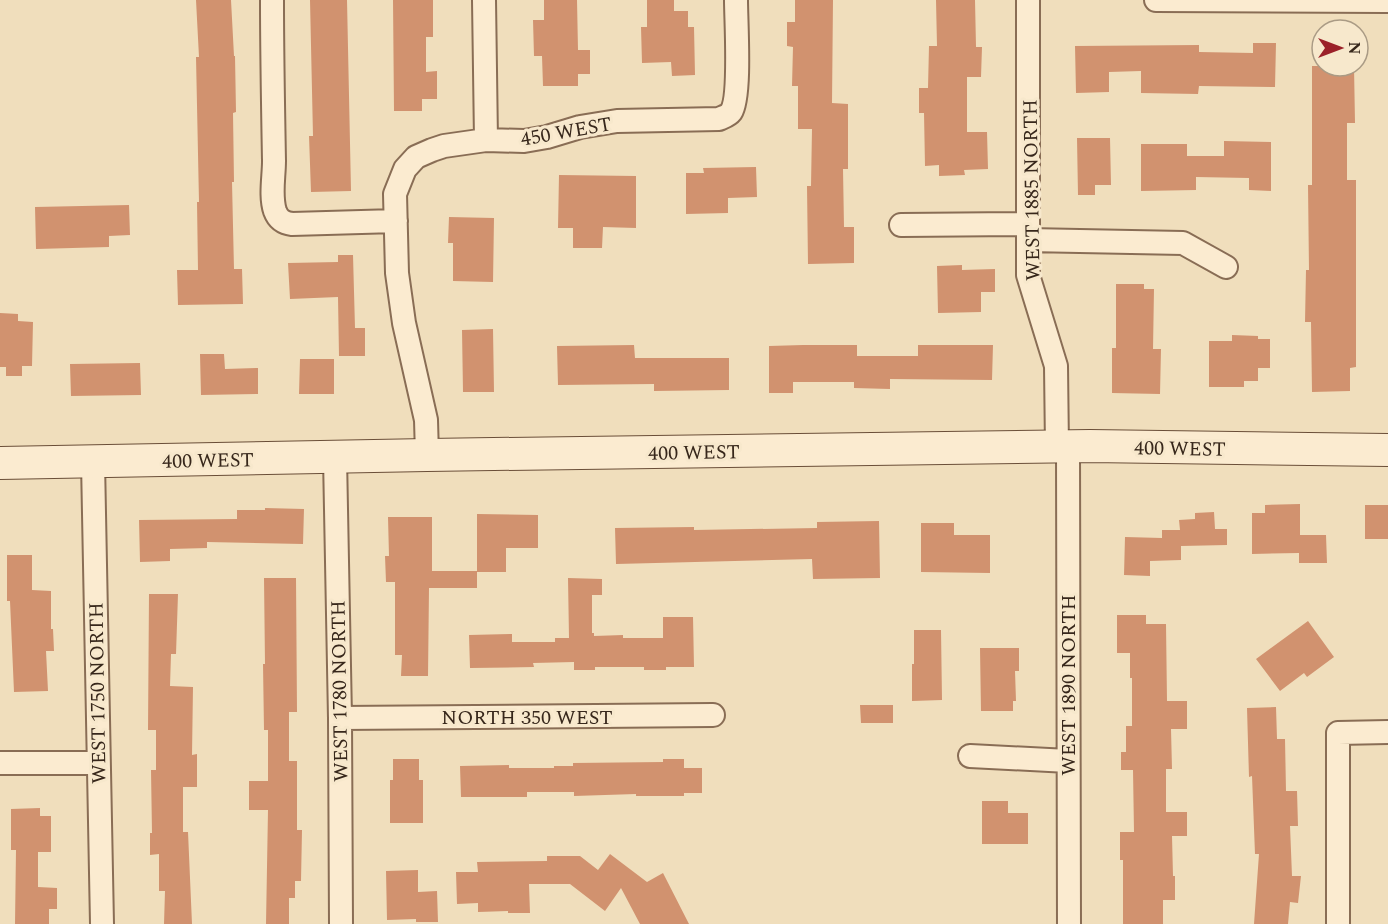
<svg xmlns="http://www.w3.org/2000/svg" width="1388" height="924" font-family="Spectral,serif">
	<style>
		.building { fill: #d1926f }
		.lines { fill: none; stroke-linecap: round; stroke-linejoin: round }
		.street-casing { stroke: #896d55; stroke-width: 26 }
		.secondary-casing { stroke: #6a4e38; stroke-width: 34 }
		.street { stroke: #fbebd0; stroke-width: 22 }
		.secondary { stroke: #fbebd0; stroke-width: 32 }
		.labels { text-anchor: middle; stroke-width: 6; stroke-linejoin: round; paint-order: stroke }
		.street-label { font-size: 20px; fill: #37271b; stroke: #f7e8cc }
	</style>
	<rect width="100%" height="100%" fill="#f0debc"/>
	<path class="building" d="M196,0H231L234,56H235L236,112L233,113L234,182H232L234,269H242L243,304L178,305L177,270H198L197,202H199L196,57H199Z
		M310,0H347L351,191L311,192L309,136H313Z
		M393,0H433V37H426V72L437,71V99H422V111H394Z
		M544,0H577L578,50H590V74H578V86H543L542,56H534L533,20H544Z
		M647,0H674V11H688V27H694L695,75L672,76L671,62L642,63L641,27H647Z
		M795,0H833L832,103L848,104V169H843L844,227H854V263L808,264L807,186H811L812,129H798V86H792L793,47L787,46V22H795Z
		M936,0H975L976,47H982L981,77H967V132H987L988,169L964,170L965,175L939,176V165L925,166L924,113H919V88H928L929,46H937Z
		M1253,43H1276L1275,87L1199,86L1198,94L1141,93V71L1109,72V92L1076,93L1075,46L1199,45V52L1253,53Z
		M1312,66H1354L1355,123H1347V180H1356V367L1350,368V391L1312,392L1311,322H1305L1306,270H1309L1308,185H1312Z
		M1077,138H1110L1111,185H1095V195H1078Z
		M1224,141L1271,142V191L1249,190V178L1196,177V190L1141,191V144H1187V156H1224Z
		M756,167L757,197L728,198V213L686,214V173H704L703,168Z
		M559,175L636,176V228L603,227L602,248H573V228H558Z
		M129,205L130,235L109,236V247L36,249L35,207Z
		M449,217L494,218L493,282L453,281V243H448Z
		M338,255H353L355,328H365V356H339L338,297L290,299L288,263L338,262Z
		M962,265V270L995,269V292H981V312L938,313L937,266Z
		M1116,284H1144V289H1154L1153,349H1161L1160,394L1112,393V348H1116Z
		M0,313L18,314V321L33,322L32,366H22V376H6V367H0Z
		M493,329L494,392H463L462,330Z
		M1232,335L1258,336V339H1270V368H1258V381H1244V387H1209V341H1232Z
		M634,345L635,358H729V390L654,391V384L558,385L557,346Z
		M803,345H857V356H918V345H993L992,380L890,379V389L854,388V382H793V393H769V346Z
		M200,354H224L225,369L258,368V394L201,395Z
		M300,359H334V394H299Z
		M140,363L141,395L71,396L70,364Z
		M1300,504V535H1326L1327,563H1299V553L1252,554V513H1265V505Z
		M1365,505H1388V539H1365Z
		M265,508L304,509L303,544L207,542V548L170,549V561L140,562L139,520L237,519V510H265Z
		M1214,512L1215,529H1227V545L1181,546V560L1150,561V576L1124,575L1125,537L1162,538V530H1180L1179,520L1195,519V513Z
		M477,514L538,515V548H506V572H477Z
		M388,517H432V571H477V588H429L428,676H401L402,655H395V582H386L385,556H389Z
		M879,521L880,578L813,579L812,559L616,564L615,528L694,527V530L817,528V522Z
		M921,523H954V535H990V573L921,572Z
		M7,555H32V590L51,591V629H53L54,651H46L48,691L14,692L10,601H7Z
		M264,578H296L297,712H289V761H297V830H302L301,881H295V898H289V924H266L268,810H249V781H268V730H264L263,664H265Z
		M568,578L602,579V595H592V633H594V636L623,635V638H663V617H693L694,667H666V670H644V667H595V670H574V662L533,663L534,667L470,668L469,635L512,634V642H555V638H569Z
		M149,594H178L176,654H171L170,686L193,687L192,755L197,754V787H183V832H188L192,924H164L165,891H159V854L150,855V833H152L151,770H156V730H148Z
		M1117,615H1146V624H1166L1167,701H1187V729H1171L1172,769H1166V812H1187V836H1172L1173,876H1175V900H1163V924H1123V860H1120V832H1134L1133,770H1121V752H1126V726H1132V678H1130V653H1117Z
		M1308,621L1334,657L1307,677L1304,673L1280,691L1256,659Z
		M914,630H941L942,700L912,701V664H914Z
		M980,648H1019V671H1015L1016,701H1013V711H981Z
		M860,705H893V723H861Z
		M1276,707L1277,739H1285L1286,791H1297L1298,826H1290L1292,876H1301L1298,903L1290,902L1288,924H1254L1259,854H1255L1252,776L1249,777L1247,708Z
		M393,759H419V780H423V823H390V780H393Z
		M663,759H684V768H702V793H684V796H636V794L574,796V792H527V797H461L460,766L509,765V768H554V766H573V763L663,762Z
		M982,801H1008V813H1028V844H982Z
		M40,808V816H51V852H38V887L57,888V909H49V924H15L16,850H11V809Z
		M610,854L647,882L663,873L689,924H640L621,888L605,911L570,884H529L530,913H508V911L478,912V903L457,904L456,872H478L477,862L547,861V856H580L598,870Z
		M418,870V892L437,891L438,922H416V919L387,920L386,871Z"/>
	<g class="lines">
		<g class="street-casing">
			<path id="street" d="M272,0C272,54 273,107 274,161C274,177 270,196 275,211C278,219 283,223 292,224L396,221
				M484,0L486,140
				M1028,0V275L1056,366L1057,448
				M1156,0L1388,1
				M901,225L1028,224
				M1028,240L1183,243L1226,267
				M1068,447L1069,924
				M427,455L426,420L404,323L397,273L395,194L405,169L416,157L432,150L444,146L486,140L524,141L547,137L580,127L617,121L719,119C723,117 728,116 731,112C741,97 736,22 736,0
				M335,457L340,718L341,924
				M93,462L102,924
				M340,718L713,715
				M970,756L1068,761
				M0,763H98
				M1338,924V733L1388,732"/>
		</g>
		<g class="secondary-casing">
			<path id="secondary" d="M0,463L427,455L1090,446L1388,450"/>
		</g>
		<use href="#street" class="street"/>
		<use href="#secondary" class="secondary"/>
	</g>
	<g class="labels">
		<g class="street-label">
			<text transform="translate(566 131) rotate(-10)" y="7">450 WEST</text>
			<text transform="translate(1031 190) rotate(-91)" y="7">WEST 1885 NORTH</text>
			<text transform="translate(1180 448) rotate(1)" y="7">400 WEST</text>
			<text transform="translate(694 452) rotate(-1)" y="7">400 WEST</text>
			<text transform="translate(208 460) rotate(-1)" y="7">400 WEST</text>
			<text transform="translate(1068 685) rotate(-90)" y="7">WEST 1890 NORTH</text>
			<text transform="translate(339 691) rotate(-91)" y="7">WEST 1780 NORTH</text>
			<text transform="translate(97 693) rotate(-91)" y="7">WEST 1750 NORTH</text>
			<text x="527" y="724">NORTH 350 WEST</text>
		</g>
	</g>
	<g transform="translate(1340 48) rotate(90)"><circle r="28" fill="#f7e8cc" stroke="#aa9b85" stroke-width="1.5"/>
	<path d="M0-4.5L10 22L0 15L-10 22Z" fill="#9b2129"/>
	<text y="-9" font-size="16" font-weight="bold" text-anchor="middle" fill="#37271b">N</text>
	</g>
</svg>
